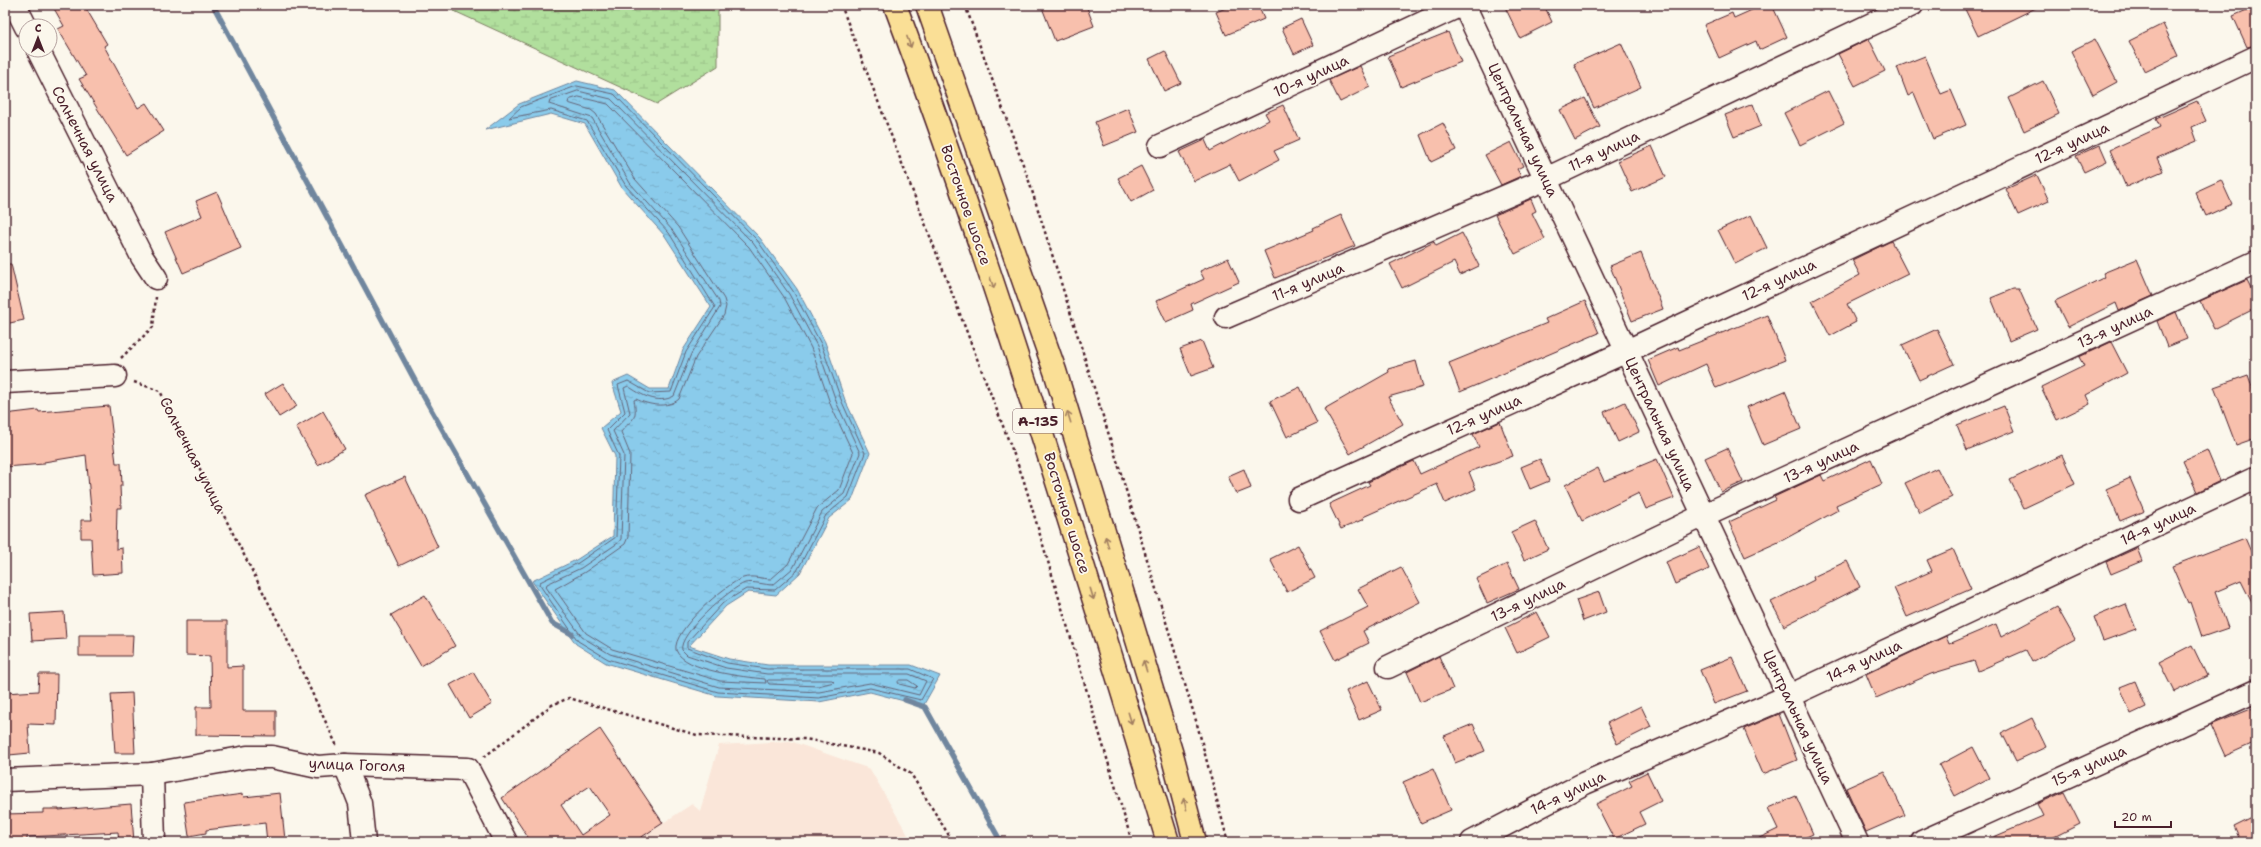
<svg xmlns="http://www.w3.org/2000/svg" width="2261" height="847" viewBox="0 0 2261 847" font-family="'Shantell Sans',sans-serif">
	<style>
		.built { fill: #fae6d9 }
		.wetland { fill: url(#wetland-marsh); stroke: #7e7f64 }
		.water { fill: url(#water-ripples); stroke: #70869e }
		.lines { fill: none; stroke-linecap: round; stroke-linejoin: round }
		.shore { stroke: #646478; stroke-width: 1 }
		.stream { stroke: #70869e; stroke-width: 5.5 }
		.building { fill: #f8c0ad; stroke: #4a1f2b; fill-rule: evenodd }
		.minor-casing { stroke: #4a1f2b; stroke-width: 25 }
		.highway-casing { stroke: #4a1f2b; stroke-width: 25 }
		.path { stroke: #4a1f2b; stroke-width: 2.5; stroke-dasharray: 3 3; stroke-linecap: butt }
		.minor { stroke: #fbf7ec; stroke-width: 22 }
		.highway { stroke: #fadf96; stroke-width: 22 }
		.oneway { stroke: #a27f60 }
		.labels { text-anchor: middle; dominant-baseline: central; stroke-width: 3.5; stroke-linejoin: round; paint-order: stroke }
		.shield { fill: #fbf7ec; stroke: #7f6065; stroke-width: 1 }
		.shield-label { font-size: 14px; font-weight: bold; fill: #4a1f2b }
		.street-label { font-size: 15px; fill: #4a1f2b; stroke: #fbf7ec }
	</style>
	<defs>
		<pattern id="wetland-marsh" width="20" height="14" patternUnits="userSpaceOnUse"><rect width="20" height="14" fill="#b1df9d"/><path d="M1 5h8M5 5V1M11 12h8M15 12V8" fill="none" stroke="#9abf87"/></pattern>
		<pattern id="water-ripples" width="26" height="14" patternUnits="userSpaceOnUse"><rect width="26" height="14" fill="#8acbeb"/><path d="M2 4q2-2 4 0t4 0M15 11q2-2 4 0t4 0" fill="none" stroke="#79aeca"/></pattern>
	</defs>
	<rect width="100%" height="100%" fill="#fbf7ec"/>
	<filter id="ink" filterUnits="userSpaceOnUse"><feTurbulence type="fractalNoise" baseFrequency=".025" numOctaves="2"/><feDisplacementMap in="SourceGraphic" scale="8" xChannelSelector="R" yChannelSelector="G"/><feConvolveMatrix kernelMatrix="1 2 1 2 8 2 1 2 1" color-interpolation-filters="sRGB"/></filter>
	<g filter="url(#ink)">
		<!-- built -->
		<polygon class="built" points="790,741 870,769 912,842 634,842 692,804 700,811 719,745"/>
		<!-- wetland -->
		<polygon class="wetland" points="441,5 718,5 718,66 657,104"/>
		<!-- water -->
		<polygon class="water" points="577,81 615,90 760,238 797,289 825,342 845,400 870,453 852,500 829,518 800,573 776,595 748,592 726,606 689,646 729,659 768,665 911,665 940,676 923,706 870,692 819,702 717,696 606,663 576,644 532,581 576,560 613,536 615,456 601,428 621,411 612,383 628,376 650,389 669,389 683,350 711,307 665,236 622,188 585,124 551,114 485,130 519,104"/>
		<g class="lines">
			<!-- shore -->
			<g class="shore">
				<polygon points="577,86 614,94 757,240 793,291 821,344 842,402 865,453 848,497 826,515 797,571 775,590 746,589 723,603 687,642 687,648 727,663 767,669 910,669 933,679 921,700 870,688 819,698 718,692 608,659 578,641 539,584 540,582 578,563 616,537 619,456 607,430 625,412 618,385 628,381 649,393 671,392 686,352 715,307 669,233 626,186 587,121 551,110 509,118 521,107"/>
				<path d="M 578,91 L 611,99 L 753,243 L 789,294 L 817,346 L 837,404 L 860,453 L 844,494 L 822,512 L 793,568 L 773,585 C 765,585 754,581 745,583 C 730,588 677,635 682,650 L 687,655 L 726,668 L 767,674 L 909,674 L 926,681 L 919,695 L 870,683 L 819,692 L 719,687 L 610,654 L 582,637 L 546,587 L 547,584 L 581,568 L 618,543 L 621,539 L 624,455 L 613,431 L 630,413 L 624,388 L 628,386 C 641,395 658,405 674,396 L 691,354 L 720,307 L 719,301 L 673,231 L 630,183 L 592,118 L 549,104 L 550,101 Z"/>
				<path d="M 579,97 L 608,104 L 749,247 L 784,297 L 811,348 L 831,406 L 853,453 L 839,490 L 817,508 L 788,564 L 771,579 C 763,579 752,575 743,578 C 725,584 672,631 676,650 C 684,671 745,677 765,679 L 766,683 L 720,681 L 612,649 L 586,633 L 555,589 L 585,572 L 625,544 L 628,537 L 630,454 L 621,432 C 632,418 638,421 634,400 L 636,399 C 648,405 668,409 679,399 L 696,357 L 724,315 L 726,306 L 724,299 L 678,227 L 635,179 L 596,114 L 591,110 L 568,103 L 569,100 Z"/>
				<polygon points="769,680 832,680 834,682 818,686 769,684 767,681"/>
				<polygon points="900,680 908,680 917,686 915,688 899,684 898,682"/>
			</g>
			<!-- stream -->
			<g class="stream">
				<polyline points="213,5 420,390 552,623 572,634"/>
				<polyline points="905,700 925,707 1001,842"/>
			</g>
		</g>
		<!-- building -->
		<g class="building">
			<polygon points="52,5 84,5 107,44 104,46 138,108 146,103 164,131 126,155 79,79 86,76 58,29 64,26"/>
			<polygon points="1041,5 1086,5 1094,26 1055,41"/>
			<polygon points="1233,5 1258,5 1264,19 1226,35 1216,12"/>
			<polygon points="1504,5 1544,5 1552,22 1520,38"/>
			<polygon points="1763,5 1772,5 1787,37 1759,50 1756,41 1719,58 1704,25 1732,13 1734,18"/>
			<polygon points="1963,5 2042,5 1978,36"/>
			<polygon points="2256,6 2256,45 2247,47 2233,16"/>
			<polygon points="1301,19 1313,45 1294,54 1282,28"/>
			<polygon points="2163,24 2178,56 2145,72 2129,41"/>
			<polygon points="1448,32 1461,62 1401,87 1388,56"/>
			<polygon points="1869,39 1885,71 1855,86 1838,54"/>
			<polygon points="2095,39 2117,82 2093,95 2071,51"/>
			<polygon points="1621,43 1641,87 1594,108 1574,64"/>
			<polygon points="1165,51 1181,83 1164,91 1149,59"/>
			<polygon points="1925,56 1941,94 1951,90 1966,125 1933,139 1914,93 1908,96 1897,67"/>
			<polygon points="1360,66 1370,87 1340,102 1329,80"/>
			<polygon points="2043,81 2059,114 2024,131 2009,98"/>
			<polygon points="1828,91 1844,123 1800,145 1784,113"/>
			<polygon points="1585,98 1600,127 1575,140 1560,110"/>
			<polygon points="2197,101 2206,121 2192,127 2197,141 2157,158 2163,171 2126,187 2110,150 2160,127 2156,119"/>
			<polygon points="1753,104 1761,126 1734,137 1725,115"/>
			<polygon points="1283,105 1299,140 1274,151 1279,160 1239,181 1230,164 1194,181 1179,152 1205,140 1210,151 1269,120 1265,113"/>
			<polygon points="1128,108 1138,132 1104,146 1095,122"/>
			<polygon points="1443,123 1456,150 1431,162 1420,135"/>
			<polygon points="1511,142 1523,166 1517,169 1521,176 1501,185 1485,155"/>
			<polygon points="2100,145 2107,161 2084,172 2076,156"/>
			<polygon points="1652,146 1666,177 1632,192 1618,161"/>
			<polygon points="1141,166 1153,190 1131,202 1118,178"/>
			<polygon points="2037,175 2049,201 2018,215 2006,189"/>
			<polygon points="2221,180 2232,204 2206,216 2195,192"/>
			<polygon points="217,192 241,248 183,273 165,232 202,216 196,201"/>
			<polygon points="1531,199 1536,211 1532,213 1545,239 1515,254 1495,215"/>
			<polygon points="1341,215 1355,246 1275,278 1264,251 1314,230 1313,228"/>
			<polygon points="1751,215 1767,248 1735,264 1718,230"/>
			<polygon points="1462,233 1479,266 1460,275 1454,262 1402,288 1390,264 1434,242 1436,246"/>
			<polygon points="1891,241 1908,274 1847,304 1856,322 1830,336 1812,301 1860,275 1852,260"/>
			<polygon points="1641,253 1663,309 1632,321 1610,266"/>
			<polygon points="1228,258 1239,282 1191,304 1193,310 1166,322 1156,301 1204,279 1200,271"/>
			<polygon points="2137,259 2153,296 2119,311 2116,303 2068,327 2055,301 2105,277 2103,273"/>
			<polygon points="5,264 11,264 24,320 5,324"/>
			<polygon points="2247,280 2256,298 2256,308 2214,329 2200,301"/>
			<polygon points="2013,289 2019,289 2037,329 2009,341 1991,298"/>
			<polygon points="1585,301 1599,333 1460,392 1449,363 1547,323 1545,319"/>
			<polygon points="2176,312 2187,339 2167,347 2157,321"/>
			<polygon points="1767,315 1785,360 1716,388 1706,364 1659,386 1648,360 1678,347 1679,350"/>
			<polygon points="1937,329 1954,364 1919,380 1902,345"/>
			<polygon points="1202,341 1213,368 1191,376 1180,349"/>
			<polygon points="2111,342 2127,373 2086,395 2090,404 2057,420 2041,387 2084,366 2079,357"/>
			<polygon points="1416,361 1423,387 1388,397 1403,424 1350,454 1324,409 1389,372 1388,369"/>
			<polygon points="2248,375 2256,398 2256,438 2236,445 2214,387"/>
			<polygon points="283,383 297,406 279,417 265,394"/>
			<polygon points="1300,387 1317,423 1287,437 1270,401"/>
			<polygon points="1785,391 1801,429 1763,445 1747,407"/>
			<polygon points="1625,402 1639,432 1618,442 1604,412"/>
			<polygon points="109,406 116,463 121,463 122,486 120,486 121,508 117,508 116,549 122,548 123,573 93,575 91,538 81,538 81,520 92,520 86,455 44,462 44,464 5,467 5,414 38,410 39,412"/>
			<polygon points="2004,406 2014,431 1967,450 1957,425"/>
			<polygon points="323,411 345,449 318,465 296,427"/>
			<polygon points="1500,422 1513,456 1469,472 1476,489 1445,503 1437,484 1363,517 1364,519 1341,529 1329,504 1370,485 1368,482 1414,461 1420,474 1479,447 1473,434"/>
			<polygon points="1727,448 1743,482 1721,492 1705,458"/>
			<polygon points="2207,450 2220,481 2197,492 2183,461"/>
			<polygon points="2062,455 2075,484 2024,508 2010,480"/>
			<polygon points="1540,459 1549,481 1530,489 1521,467"/>
			<polygon points="1657,459 1674,498 1646,509 1639,493 1582,521 1565,485 1598,468 1604,481"/>
			<polygon points="1871,459 1882,484 1836,505 1838,510 1783,540 1745,557 1729,522 1776,500 1774,497 1821,475 1824,481"/>
			<polygon points="1937,468 1952,497 1920,513 1905,483"/>
			<polygon points="1244,469 1251,488 1236,494 1228,476"/>
			<polygon points="405,477 438,547 399,566 365,495"/>
			<polygon points="2130,478 2144,511 2120,521 2106,489"/>
			<polygon points="1535,521 1548,549 1524,560 1511,532"/>
			<polygon points="2245,538 2256,563 2256,611 2241,581 2215,592 2228,628 2202,637 2190,602 2188,603 2172,566"/>
			<polygon points="1298,545 1315,578 1287,592 1270,559"/>
			<polygon points="1699,547 1709,569 1675,584 1666,562"/>
			<polygon points="2137,548 2142,561 2111,574 2106,562"/>
			<polygon points="1953,549 1971,589 1907,617 1894,588 1932,571 1927,560"/>
			<polygon points="1847,561 1860,587 1784,626 1771,602 1814,580 1813,577"/>
			<polygon points="1507,564 1519,589 1487,603 1476,579"/>
			<polygon points="1401,567 1420,602 1363,631 1369,643 1335,660 1320,631 1368,607 1358,589"/>
			<polygon points="1599,592 1606,612 1583,621 1576,600"/>
			<polygon points="425,595 455,646 421,666 391,615"/>
			<polygon points="2126,604 2136,629 2103,641 2094,617"/>
			<polygon points="2057,607 2075,639 2032,662 2026,650 1978,671 1974,661 1931,674 1876,698 1866,674 1946,636 1949,644 1996,624 2001,637"/>
			<polygon points="64,612 66,639 32,641 30,614"/>
			<polygon points="1537,612 1550,637 1517,653 1505,628"/>
			<polygon points="186,621 227,621 227,667 243,666 243,711 276,711 276,736 196,735 196,707 211,707 210,656 186,655"/>
			<polygon points="79,635 133,635 132,656 79,656"/>
			<polygon points="2192,645 2207,676 2174,692 2159,662"/>
			<polygon points="1439,656 1453,689 1420,702 1407,672"/>
			<polygon points="1732,657 1747,691 1714,704 1700,670"/>
			<polygon points="473,672 492,704 469,718 450,685"/>
			<polygon points="39,674 57,674 56,725 28,724 30,753 9,755 5,693 38,691"/>
			<polygon points="1368,681 1382,710 1359,720 1346,691"/>
			<polygon points="2135,681 2146,707 2131,714 2120,687"/>
			<polygon points="132,693 135,753 115,753 111,694"/>
			<polygon points="1641,706 1651,727 1617,744 1607,723"/>
			<polygon points="2256,707 2256,742 2225,756 2211,725"/>
			<polygon points="1779,714 1797,760 1763,774 1744,729"/>
			<polygon points="2032,718 2046,747 2016,761 2002,733"/>
			<polygon points="1473,724 1485,751 1455,763 1444,736"/>
			<path d="M 600,729 L 663,823 L 634,842 L 531,842 L 502,798 ZM 590,786 L 610,815 L 581,835 L 561,805 Z"/>
			<polygon points="1973,747 1989,778 1955,796 1939,765"/>
			<polygon points="1433,769 1451,810 1421,823 1403,782"/>
			<polygon points="1884,771 1905,815 1866,832 1846,788"/>
			<polygon points="1647,772 1661,801 1639,812 1645,824 1614,839 1596,804 1632,786 1629,781"/>
			<polygon points="2064,792 2080,824 2044,842 1982,842 2043,816 2037,804"/>
			<polygon points="280,793 285,840 267,842 265,823 206,830 206,833 189,836 184,802 243,794 244,797"/>
			<polygon points="1796,796 1813,834 1795,842 1751,842 1778,829 1768,808"/>
			<polygon points="131,804 134,842 119,842 118,832 27,837 27,841 5,841 5,814 43,813 43,809 59,809 59,810"/>
			<polygon points="2256,816 2256,842 2241,842 2234,827"/>
		</g>
		<g class="lines">
			<defs>
				<g id="minor">
					<polyline points="15,5 26,27"/>
					<polyline points="1464,5 1857,842"/>
					<polyline points="38,50 142,257 156,278"/>
					<polyline points="1160,146 1461,5"/>
					<polyline points="1226,317 1546,179 1912,5"/>
					<polyline points="5,382 115,376"/>
					<polyline points="1299,499 1627,351 2256,57"/>
					<polyline points="1388,667 1702,516 2256,262"/>
					<polyline points="345,765 360,803 364,842"/>
					<polyline points="152,774 154,842"/>
					<polyline points="5,780 152,774 247,757 272,757 318,767 345,765 468,769 506,842"/>
					<polyline points="1472,842 1585,783 1789,696 2256,478"/>
					<polyline points="1922,842 2256,691"/>
				</g>
				<g id="highway">
					<path d="M 895,5 C 998,280 1082,561 1168,842"/>
					<polyline points="927,5 1055,371 1173,758 1195,842"/>
				</g>
			</defs>
			<!-- minor casing -->
			<use href="#minor" class="minor-casing"/>
			<!-- highway casing -->
			<use href="#highway" class="highway-casing"/>
			<!-- path -->
			<g class="path">
				<polyline points="841,5 1023,478 1132,842"/>
				<polyline points="965,5 1028,178 1119,467 1197,724 1228,842"/>
				<polyline points="121,358 153,327 156,297"/>
				<polyline points="134,382 160,391 283,631 337,746"/>
				<polyline points="484,757 552,705 569,698 697,735 805,739 879,753 911,774 953,842"/>
			</g>
			<!-- minor -->
			<use href="#minor" class="minor"/>
			<!-- highway -->
			<use href="#highway" class="highway"/>
		</g>
		<!-- one-way arrows -->
		<defs><path id="oneway-shaft" d="M-6 0H5M1.5-3L5.5 0L1.5 3" fill="none" stroke-width="1.6" stroke-linecap="round" stroke-linejoin="round"/></defs>
		<g class="oneway">
			<use href="#oneway-shaft" transform="translate(909 42) rotate(69)"/>
			<use href="#oneway-shaft" transform="translate(992 283) rotate(71)"/>
			<use href="#oneway-shaft" transform="translate(1069 417) rotate(-107)"/>
			<use href="#oneway-shaft" transform="translate(1107 542) rotate(-107)"/>
			<use href="#oneway-shaft" transform="translate(1092 594) rotate(73)"/>
			<use href="#oneway-shaft" transform="translate(1145 666) rotate(-107)"/>
			<use href="#oneway-shaft" transform="translate(1130 718) rotate(73)"/>
			<use href="#oneway-shaft" transform="translate(1185 804) rotate(-105)"/>
		</g>
	</g>
	<g class="labels">
		<!-- shield labels -->
		<rect class="shield" x="1013" y="409" width="50" height="24" rx="3"/>
		<g class="shield-label">
			<text x="1038" y="421">А-135</text>
		</g>
		<!-- street labels -->
		<g class="street-label">
			<text transform="translate(1311 76) rotate(-25)">10-я улица</text>
			<text transform="translate(1523 130) rotate(65)">Центральная улица</text>
			<text transform="translate(2072 143) rotate(-25)">12-я улица</text>
			<text transform="translate(85 144) rotate(63)">Солнечная улица</text>
			<text transform="translate(1604 151) rotate(-25)">11-я улица</text>
			<text transform="translate(966 205) rotate(71)">Восточное шоссе</text>
			<text transform="translate(1779 280) rotate(-25)">12-я улица</text>
			<text transform="translate(1308 282) rotate(-23)">11-я улица</text>
			<text transform="translate(2115 327) rotate(-25)">13-я улица</text>
			<text transform="translate(1484 415) rotate(-24)">12-я улица</text>
			<text transform="translate(1660 424) rotate(65)">Центральная улица</text>
			<text transform="translate(193 455) rotate(63)">Солнечная улица</text>
			<text transform="translate(1821 462) rotate(-25)">13-я улица</text>
			<text transform="translate(1067 513) rotate(73)">Восточное шоссе</text>
			<text transform="translate(2158 524) rotate(-25)">14-я улица</text>
			<text transform="translate(1528 600) rotate(-26)">13-я улица</text>
			<text transform="translate(1864 661) rotate(-25)">14-я улица</text>
			<text transform="translate(1798 717) rotate(65)">Центральная улица</text>
			<text transform="translate(357 765) rotate(2)">улица Гоголя</text>
			<text transform="translate(2089 766) rotate(-24)">15-я улица</text>
			<text transform="translate(1568 793) rotate(-26)">14-я улица</text>
		</g>
	</g>
	<!-- margin -->
	<rect width="2261" height="847" fill="none" stroke="#fbf7ec" stroke-width="20"/>
	<rect x="10" y="10" width="2241" height="827" fill="none" stroke="#4a1f2b" stroke-width="1.5" filter="url(#ink)"/>
	<!-- north arrow -->
	<g transform="translate(38 38)"><circle r="19" fill="#fbf7ec" stroke="#b4a19f"/>
	<path d="M0-3L7 15L0 10L-7 15Z" fill="#4a1f2b"/>
	<text y="-6" font-size="11" font-weight="bold" text-anchor="middle" fill="#4a1f2b">С</text>
	</g>
	<!-- scale -->
	<path d="M2115 821v6h56v-6" fill="none" stroke="#4a1f2b" stroke-width="2"/>
	<text x="2121" y="821" font-size="12" fill="#4a1f2b" stroke="#fbf7ec" stroke-width="3" paint-order="stroke">20 m</text>
</svg>
